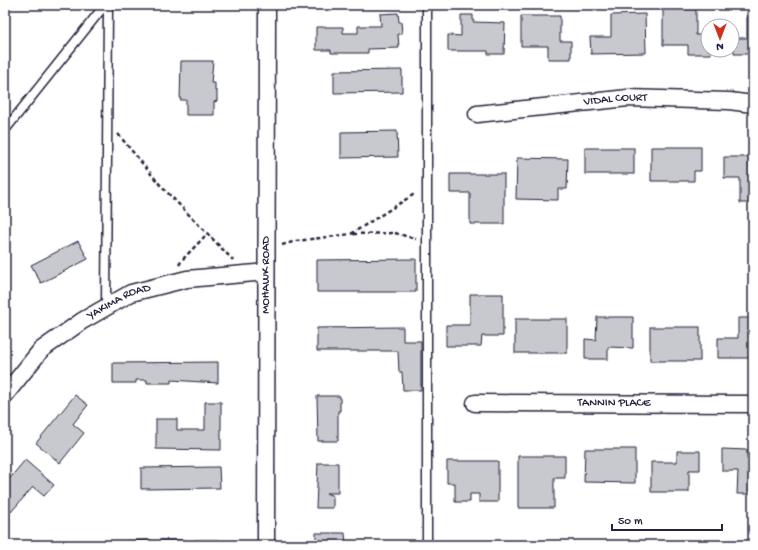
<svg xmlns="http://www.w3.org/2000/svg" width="758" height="550" viewBox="0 0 758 550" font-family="'Gochi Hand',sans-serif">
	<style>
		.building { fill: #c8c8cf; stroke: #22223b }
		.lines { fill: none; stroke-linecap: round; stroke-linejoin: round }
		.lane-casing { stroke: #22223b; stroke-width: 11 }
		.street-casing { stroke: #22223b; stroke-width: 19 }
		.path { stroke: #22223b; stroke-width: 2.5; stroke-dasharray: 4 3; stroke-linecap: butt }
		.lane { stroke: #fff; stroke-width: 8 }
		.street { stroke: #fff; stroke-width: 16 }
		.labels { text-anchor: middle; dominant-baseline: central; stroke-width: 4; stroke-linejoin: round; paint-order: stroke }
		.street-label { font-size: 12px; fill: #22223b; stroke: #fff }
	</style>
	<rect width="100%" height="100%" fill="#fff"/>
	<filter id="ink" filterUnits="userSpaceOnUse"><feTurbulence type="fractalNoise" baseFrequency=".025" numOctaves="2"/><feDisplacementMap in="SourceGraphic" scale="8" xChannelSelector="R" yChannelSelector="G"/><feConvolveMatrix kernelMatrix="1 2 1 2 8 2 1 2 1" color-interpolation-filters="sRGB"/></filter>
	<g filter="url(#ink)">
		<!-- building -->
		<g class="building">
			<polygon points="663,9 696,9 696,35 708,35 708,50 711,50 711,54 688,54 688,45 663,45"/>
			<polygon points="747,12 753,12 753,54 734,54 734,38 747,38"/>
			<polygon points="398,13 399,22 401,22 402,33 398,34 399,48 368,49 368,53 331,53 331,50 316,50 316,27 343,27 343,33 358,33 358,26 381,26 380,14"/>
			<polygon points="645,14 646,53 591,54 590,37 611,37 611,15"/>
			<polygon points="461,15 473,15 473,22 505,23 504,54 488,54 488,51 448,51 448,35 461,36"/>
			<polygon points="521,16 560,16 560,41 571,41 571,59 548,59 548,46 521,46"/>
			<polygon points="181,61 213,61 211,83 215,83 215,91 217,91 217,101 214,102 214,115 186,115 186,100 180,100"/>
			<polygon points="402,70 402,92 334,93 334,71"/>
			<polygon points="397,131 398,157 341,158 341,132"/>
			<polygon points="651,147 701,147 701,171 694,171 694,181 651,181"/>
			<rect x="585" y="148" width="49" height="26"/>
			<polygon points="724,157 750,157 750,167 753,167 753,203 740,203 740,178 724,178"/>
			<polygon points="517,158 568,159 567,189 558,189 558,200 516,199"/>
			<polygon points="450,174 504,174 504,224 470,224 470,193 450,193"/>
			<polygon points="78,241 88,259 41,283 31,265"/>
			<polygon points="416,259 416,292 317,292 317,260"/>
			<polygon points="470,294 503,294 503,336 482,336 481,346 446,346 446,325 470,325"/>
			<polygon points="597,317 633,317 633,348 608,347 608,359 585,359 585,339 596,340"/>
			<polygon points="738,318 753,318 753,358 718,358 718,338 738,338"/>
			<rect x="515" y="319" width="52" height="34"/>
			<polygon points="403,327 403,341 421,341 421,390 403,390 402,372 399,372 398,351 317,351 317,328"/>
			<rect x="650" y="327" width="50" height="34"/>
			<polygon points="218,362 218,383 171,380 171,383 147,383 147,380 136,380 136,383 113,383 113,363"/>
			<polygon points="75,395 88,405 73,424 84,433 60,463 36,443"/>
			<polygon points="317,396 340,396 340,411 338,411 338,441 318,441"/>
			<polygon points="205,402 221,402 221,450 156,449 156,419 177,419 177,430 205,430"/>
			<polygon points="585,449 635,449 635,483 584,482"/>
			<polygon points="722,449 747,450 747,459 753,460 753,494 737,494 738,471 722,471"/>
			<polygon points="677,451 700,451 700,470 689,470 689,492 651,492 651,462 677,462"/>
			<polygon points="518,456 565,456 565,478 554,478 554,508 518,508"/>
			<polygon points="25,460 54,485 44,496 33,487 11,512 5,507 5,484"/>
			<polygon points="447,461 498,461 498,502 479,502 479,494 470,494 470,502 455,502 455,483 447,483"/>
			<polygon points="318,463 338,463 338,493 326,493 333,496 333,508 316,508"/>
			<polygon points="219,467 220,488 141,489 141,468"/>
			<polygon points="316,533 345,533 346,545 316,545"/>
			<polygon points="151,540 151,545 127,545 127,541"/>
			<rect x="161" y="540" width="25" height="5"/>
			<rect x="195" y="540" width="24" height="5"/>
		</g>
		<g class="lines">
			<defs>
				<g id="lane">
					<polyline points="427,5 427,545"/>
					<polyline points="5,130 100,11 107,5"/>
					<polyline points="106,307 108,5"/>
				</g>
				<g id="street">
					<path id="s1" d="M 477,114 L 628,98 L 729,101 L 753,104"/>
					<path id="s2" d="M 5,395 L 41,350 L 82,321 L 131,293 L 187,279 L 266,272"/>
					<path id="s3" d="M 475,403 L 753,404"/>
					<path id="s4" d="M 266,545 L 267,5"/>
				</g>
			</defs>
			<!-- lane casing -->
			<use href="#lane" class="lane-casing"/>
			<!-- street casing -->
			<use href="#street" class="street-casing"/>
			<!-- path -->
			<g class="path">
				<polyline points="118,134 161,186 233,260"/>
				<polyline points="353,234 395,233 416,239"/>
				<polyline points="282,245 296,241 351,234 416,193"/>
				<polyline points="179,265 182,260 208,233"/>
			</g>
			<!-- lane -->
			<use href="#lane" class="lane"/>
			<!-- street -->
			<use href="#street" class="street"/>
		</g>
	</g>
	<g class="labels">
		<!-- street labels -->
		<g class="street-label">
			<text stroke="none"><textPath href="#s1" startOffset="139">VIDAL COURT</textPath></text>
			<text stroke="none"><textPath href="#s4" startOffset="270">MOHAWK ROAD</textPath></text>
			<text stroke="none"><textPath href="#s2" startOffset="150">YAKIMA ROAD</textPath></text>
			<text stroke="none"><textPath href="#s3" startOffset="139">TANNIN PLACE</textPath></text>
		</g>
	</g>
	<!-- margin -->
	<rect width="758" height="550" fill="none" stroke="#fff" stroke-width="20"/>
	<rect x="10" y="10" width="738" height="530" fill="none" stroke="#22223b" stroke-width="1.5" filter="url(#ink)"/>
	<!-- north arrow -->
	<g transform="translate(720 38) rotate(180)"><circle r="19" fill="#ffffff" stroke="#a7a7b1"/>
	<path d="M0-3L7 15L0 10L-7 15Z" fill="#c8321e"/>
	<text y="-6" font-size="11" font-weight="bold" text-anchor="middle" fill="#22223b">N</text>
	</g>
	<!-- scale -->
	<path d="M612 524v6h110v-6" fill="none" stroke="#22223b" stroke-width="2"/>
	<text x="618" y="524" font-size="12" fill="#22223b" stroke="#ffffff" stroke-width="3" paint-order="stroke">50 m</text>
</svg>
